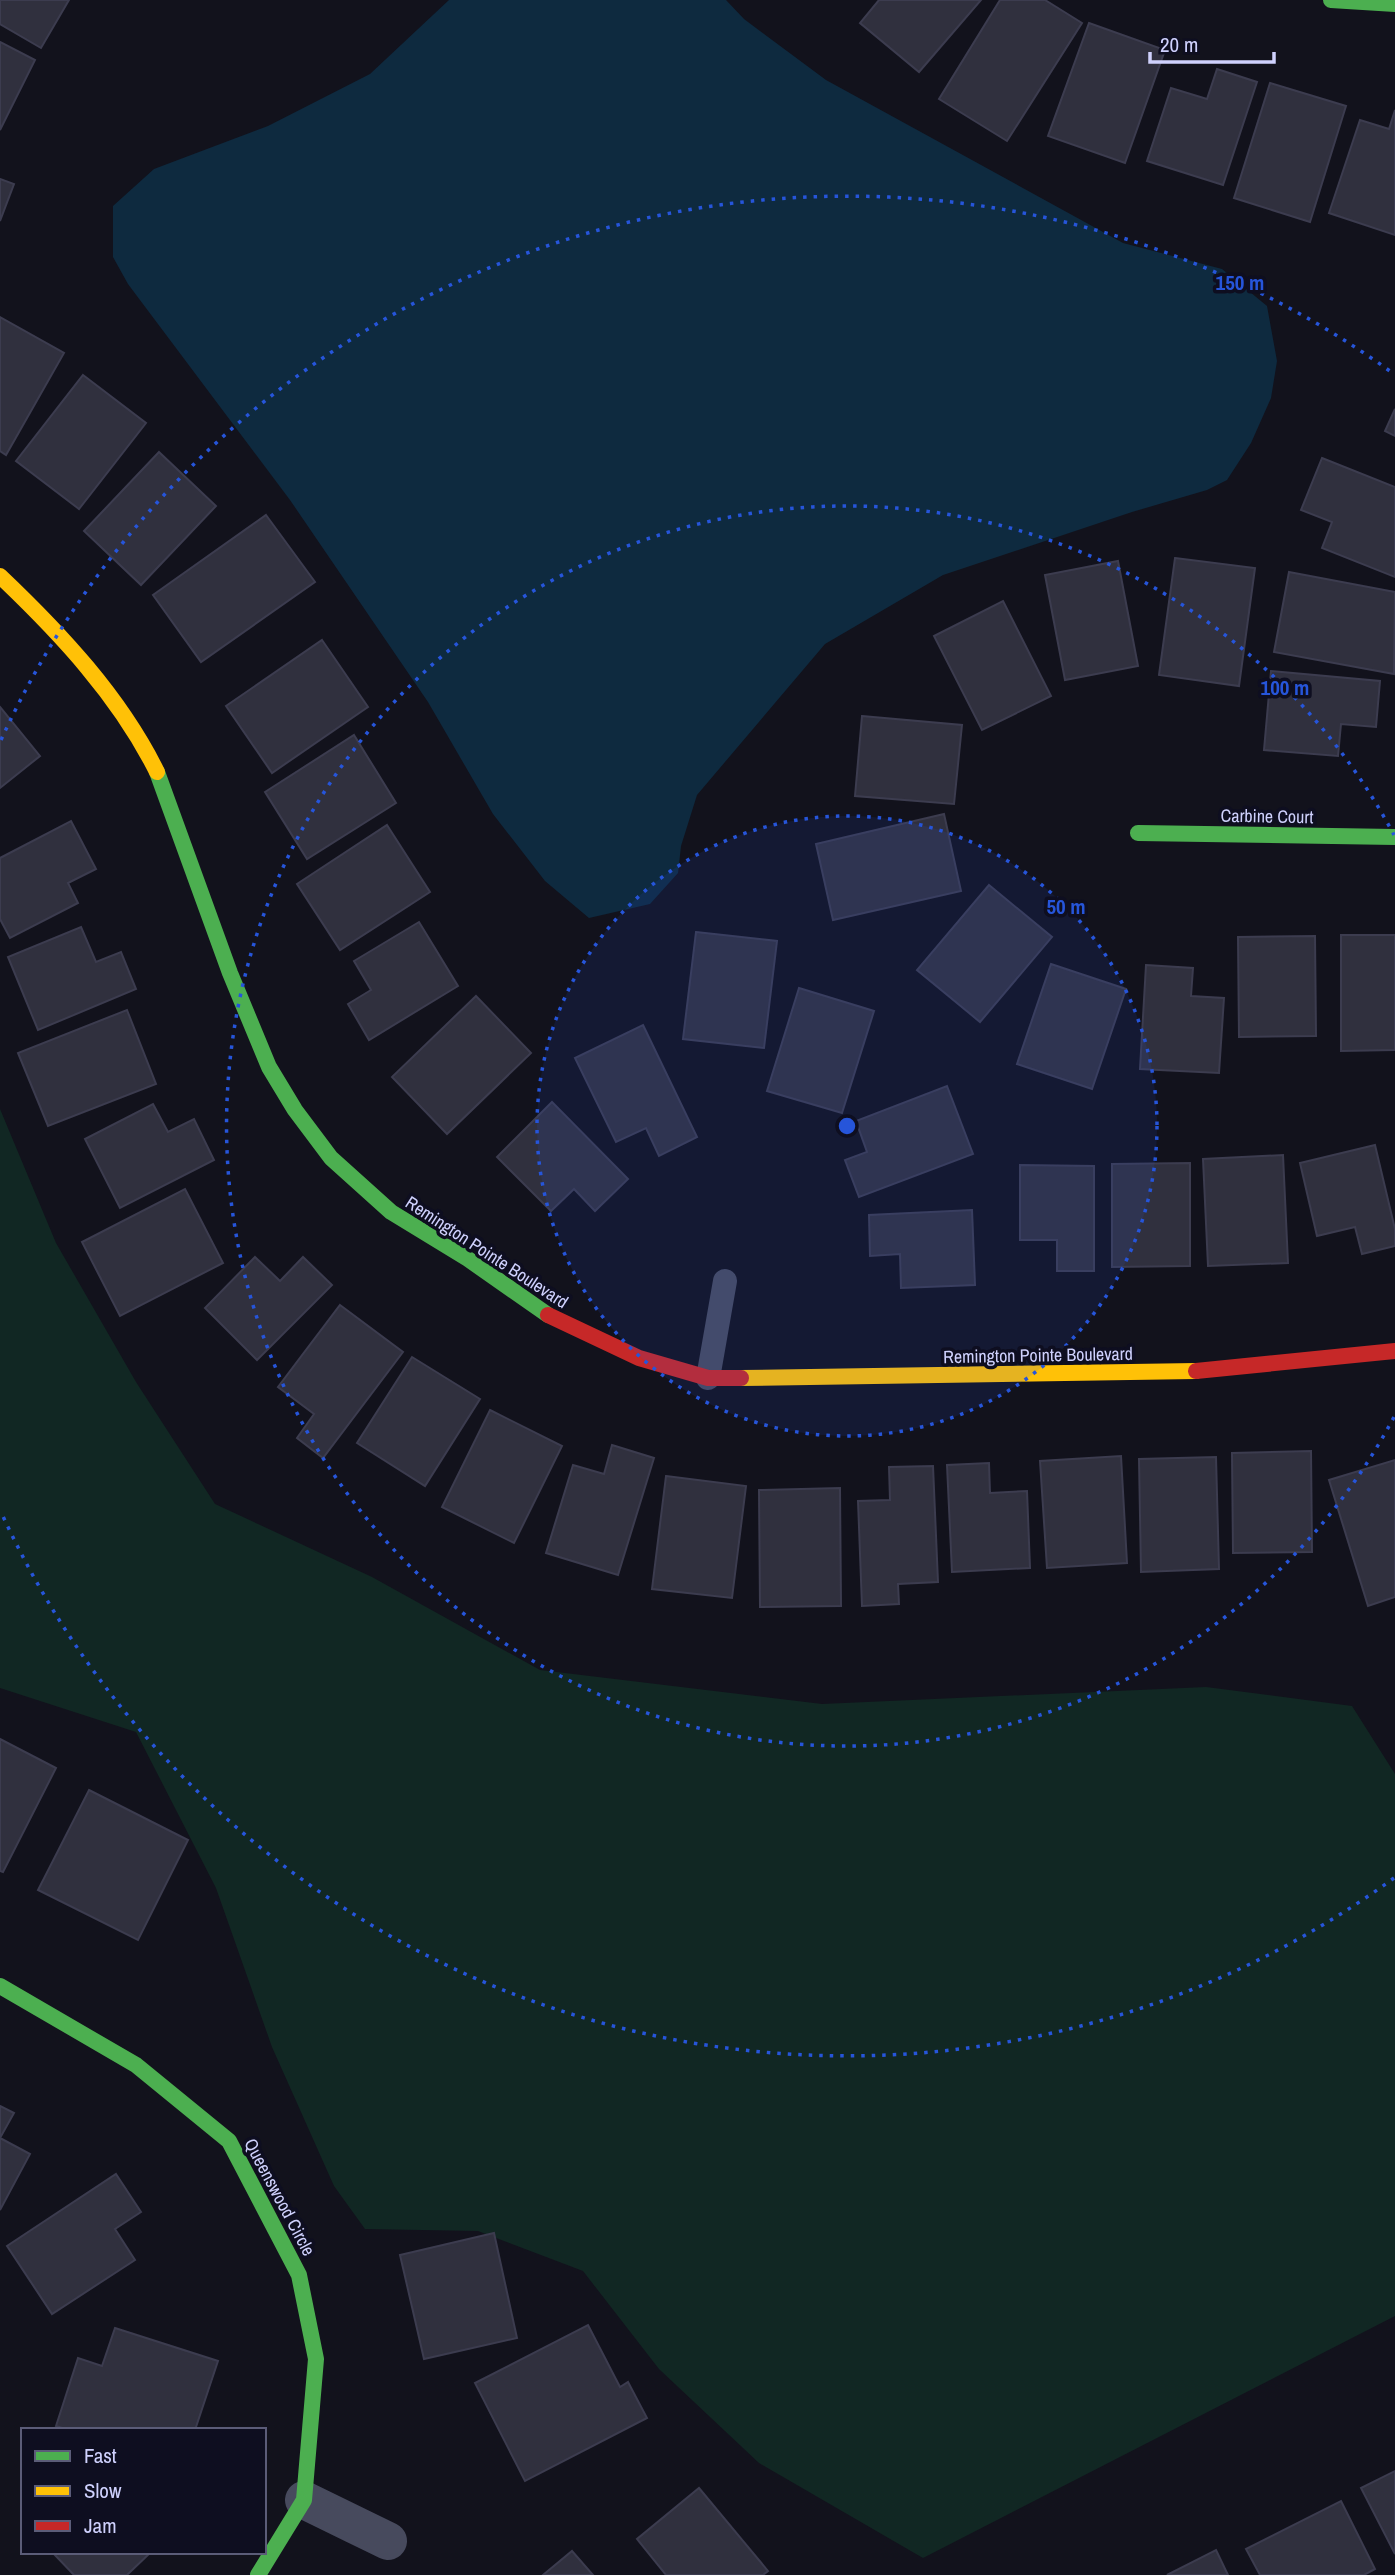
<svg xmlns="http://www.w3.org/2000/svg" width="1395" height="2575" viewBox="0 0 1395 2575" font-family="'Archivo Narrow',sans-serif">
	<style>
		.green { fill: #112723 }
		.water { fill: #0e2a3f }
		.building { fill: #30303e; stroke: #3c3c4f; stroke-width: 2 }
		.lines { fill: none; stroke-linecap: round; stroke-linejoin: round }
		.lane { stroke: #474a5d; stroke-width: 24 }
		.street { stroke: #474a5d; stroke-width: 38 }
		.fast { stroke: #4caf50; stroke-width: 16 }
		.slow { stroke: #ffc107; stroke-width: 16 }
		.jam { stroke: #c62828; stroke-width: 16 }
		.ring { fill: none; stroke: #2655da; stroke-width: 3.5; stroke-dasharray: 3.5 7 }
		.labels { text-anchor: middle; dominant-baseline: central; stroke-width: 7; stroke-linejoin: round; paint-order: stroke }
		.street-label { font-size: 18px; fill: #cfd1fd; stroke: #0e0e20 }
		.centre { fill: #2655da; stroke: #0e0e20; stroke-width: 3.5 }
		.ring-label { font-size: 21px; text-anchor: middle; font-weight: bold; fill: #2655da; stroke: #0e0e20; stroke-width: 7; stroke-linejoin: round; paint-order: stroke }
	</style>
	<rect width="100%" height="100%" fill="#12121c"/>
	<!-- green -->
	<polygon class="green" points="0,1109 56,1243 136,1382 215,1504 372,1577 540,1670 822,1704 1206,1687 1352,1706 1395,1774 1395,2316 923,2558 759,2463 659,2369 583,2271 478,2231 365,2229 334,2186 272,2047 216,1888 136,1732 0,1688"/>
	<!-- water -->
	<polygon class="water" points="449,0 726,0 744,19 826,80 1123,243 1222,269 1267,306 1277,361 1271,398 1251,443 1227,480 1207,490 1132,512 943,575 825,644 697,795 681,846 678,873 650,904 589,918 545,881 493,814 428,702 290,500 128,284 113,257 113,206 154,169 268,126 370,74"/>
	<!-- building -->
	<g class="building">
		<polygon points="0,0 69,0 41,48 0,24"/>
		<polygon points="879,0 981,0 919,72 860,23"/>
		<polygon points="1000,0 1045,0 1082,23 1007,141 939,99"/>
		<polygon points="1089,23 1165,50 1125,163 1048,136"/>
		<polygon points="0,42 35,60 0,130"/>
		<polygon points="1217,69 1257,82 1223,185 1147,161 1171,88 1207,99"/>
		<polygon points="1270,83 1346,106 1310,222 1234,198"/>
		<polygon points="1395,110 1395,235 1329,213 1360,120 1389,129"/>
		<polygon points="0,179 14,184 0,221"/>
		<polygon points="0,317 64,353 6,455 0,451"/>
		<polygon points="83,375 146,423 79,509 16,461"/>
		<polygon points="1395,409 1395,436 1385,431"/>
		<polygon points="159,452 216,506 141,585 84,531"/>
		<polygon points="1322,458 1395,487 1395,577 1322,548 1332,522 1301,510"/>
		<polygon points="266,515 315,582 201,662 153,595"/>
		<polygon points="1175,558 1255,568 1239,686 1159,675"/>
		<polygon points="1118,561 1138,666 1065,680 1045,575"/>
		<polygon points="1289,572 1395,592 1394,674 1274,652"/>
		<polygon points="1003,601 1051,696 982,730 934,636"/>
		<polygon points="322,640 368,707 272,773 226,706"/>
		<polygon points="1271,671 1380,681 1376,727 1341,724 1338,756 1264,750"/>
		<polygon points="0,707 40,756 0,788"/>
		<polygon points="862,716 962,725 954,804 855,796"/>
		<polygon points="354,735 396,803 307,859 265,792"/>
		<polygon points="944,814 961,891 833,920 816,844"/>
		<polygon points="71,821 96,869 68,883 78,903 10,938 0,919 0,858"/>
		<polygon points="387,825 430,892 340,950 297,884"/>
		<polygon points="989,885 1052,937 980,1022 917,970"/>
		<polygon points="419,922 458,986 369,1040 348,1004 371,990 354,961"/>
		<polygon points="81,927 96,962 121,952 136,989 38,1030 8,957"/>
		<polygon points="696,932 777,941 764,1048 683,1039"/>
		<polygon points="1341,935 1395,935 1395,1050 1341,1051"/>
		<polygon points="1315,936 1316,1036 1239,1037 1238,937"/>
		<polygon points="1051,964 1126,989 1092,1089 1017,1064"/>
		<polygon points="1146,965 1193,968 1191,996 1224,998 1219,1073 1140,1069"/>
		<polygon points="799,988 874,1011 842,1113 767,1091"/>
		<polygon points="476,996 531,1053 447,1134 392,1077"/>
		<polygon points="127,1010 156,1084 48,1126 18,1053"/>
		<polygon points="643,1025 697,1137 659,1156 646,1128 616,1142 575,1058"/>
		<polygon points="947,1086 973,1154 859,1197 845,1160 867,1152 856,1121"/>
		<polygon points="552,1102 628,1179 595,1211 574,1189 551,1211 497,1157"/>
		<polygon points="153,1104 168,1132 194,1119 214,1160 120,1208 85,1139"/>
		<polygon points="1375,1145 1395,1229 1395,1246 1362,1254 1355,1227 1317,1236 1300,1163"/>
		<polygon points="1283,1155 1288,1263 1208,1266 1203,1159"/>
		<polygon points="1190,1163 1190,1266 1112,1267 1112,1164"/>
		<polygon points="1020,1165 1094,1166 1094,1271 1057,1271 1057,1240 1020,1240"/>
		<polygon points="185,1189 223,1263 120,1316 82,1242"/>
		<polygon points="972,1210 975,1285 901,1288 900,1254 870,1256 869,1215"/>
		<polygon points="255,1257 280,1281 303,1257 332,1285 257,1360 205,1308"/>
		<polygon points="340,1305 403,1352 323,1458 297,1438 314,1414 278,1387"/>
		<polygon points="412,1357 480,1399 425,1486 357,1443"/>
		<polygon points="490,1410 562,1446 514,1543 442,1507"/>
		<polygon points="612,1445 654,1458 618,1575 546,1553 573,1465 604,1474"/>
		<polygon points="1311,1451 1312,1552 1233,1553 1232,1453"/>
		<polygon points="1121,1456 1127,1563 1047,1568 1040,1461"/>
		<polygon points="1216,1457 1219,1569 1141,1572 1139,1459"/>
		<polygon points="1395,1460 1395,1597 1368,1606 1329,1480"/>
		<polygon points="989,1463 990,1493 1027,1491 1030,1568 952,1572 947,1465"/>
		<polygon points="933,1466 938,1582 898,1584 899,1604 862,1606 858,1501 890,1500 889,1467"/>
		<polygon points="666,1476 746,1486 732,1598 652,1589"/>
		<polygon points="840,1488 841,1606 760,1607 759,1490"/>
		<polygon points="0,1739 56,1768 3,1872 0,1871"/>
		<polygon points="89,1790 188,1840 138,1940 38,1890"/>
		<polygon points="0,2106 14,2113 0,2138 30,2154 0,2210"/>
		<polygon points="116,2174 141,2212 115,2229 135,2260 52,2314 7,2246"/>
		<polygon points="494,2233 517,2338 424,2359 400,2255"/>
		<polygon points="588,2325 620,2387 628,2382 647,2418 525,2481 475,2383"/>
		<polygon points="115,2328 218,2361 195,2430 69,2430 56,2426 78,2358 102,2366"/>
		<polygon points="1395,2471 1395,2554 1361,2488"/>
		<polygon points="699,2488 768,2571 763,2575 666,2575 637,2539"/>
		<polygon points="1341,2501 1375,2569 1364,2575 1260,2575 1246,2549"/>
		<polygon points="1216,2550 1228,2575 1167,2575"/>
		<polygon points="572,2551 593,2575 543,2575"/>
		<polygon points="52,2552 151,2552 127,2575 74,2575"/>
	</g>
	<g class="lines">
		<!-- lane -->
		<polyline class="lane" points="708,1378 725,1281"/>
		<!-- street -->
		<polyline class="street" points="304,2500 388,2541"/>
		<!-- fast -->
		<g class="fast">
			<polyline points="1331,0 1395,4"/>
			<polyline points="157,772 230,973 269,1067 295,1110 331,1158 391,1212 468,1259 548,1315"/>
			<polyline points="1138,833 1395,837"/>
			<polyline points="0,1986 136,2065 229,2141 299,2275 316,2359 304,2500 258,2575"/>
		</g>
		<!-- slow -->
		<g class="slow">
			<path d="M 0,576 C 60,633 120,697 157,772"/>
			<polyline points="741,1378 1196,1371"/>
		</g>
		<!-- jam -->
		<g class="jam">
			<polyline points="548,1315 639,1358 708,1378 741,1378"/>
			<polyline points="1196,1371 1395,1351"/>
		</g>
	</g>
	<!-- distance rings -->
	<circle cx="847" cy="1126" r="310" fill="#2655da" fill-opacity=".12"/>
	<g class="ring">
		<circle cx="847" cy="1126" r="310"/>
		<path d="M1394 1417A620 620 0 1 1 1394 835"/>
		<path d="M1394 1878A930 930 0 0 1 1 1512M1 740A930 930 0 0 1 1394 374"/>
	</g>
	<g class="labels">
		<!-- street labels -->
		<g class="street-label">
			<text transform="translate(1267 816) rotate(1)">Carbine Court</text>
			<text transform="translate(487 1252) rotate(33)">Remington Pointe Boulevard</text>
			<text transform="translate(1038 1355) rotate(-1)">Remington Pointe Boulevard</text>
			<text transform="translate(280 2197) rotate(62)">Queenswood Circle</text>
		</g>
	</g>
	<circle cx="847" cy="1126" r="10" class="centre"/>
	<g class="ring-label">
		<text x="1240" y="290">150 m</text>
		<text x="1285" y="695">100 m</text>
		<text x="1066" y="914">50 m</text>
	</g>
	<!-- legend -->
	<rect x="21" y="2428" width="245" height="126" fill="#0e0e20" stroke="#5b5c78" stroke-width="2"/>
	<rect x="35" y="2451" width="35" height="10" fill="#4caf50" stroke="#5b5c78" stroke-width="2"/>
	<text x="84" y="2463" font-size="21" fill="#cfd1fd">Fast</text>
	<rect x="35" y="2486" width="35" height="10" fill="#ffc107" stroke="#5b5c78" stroke-width="2"/>
	<text x="84" y="2498" font-size="21" fill="#cfd1fd">Slow</text>
	<rect x="35" y="2521" width="35" height="10" fill="#c62828" stroke="#5b5c78" stroke-width="2"/>
	<text x="84" y="2533" font-size="21" fill="#cfd1fd">Jam</text>
	<!-- scale -->
	<path d="M1150 52v10h124v-10" fill="none" stroke="#cfd1fd" stroke-width="3.5"/>
	<text x="1160" y="52" font-size="21" fill="#cfd1fd" stroke="#0e0e20" stroke-width="5" paint-order="stroke">20 m</text>
</svg>
